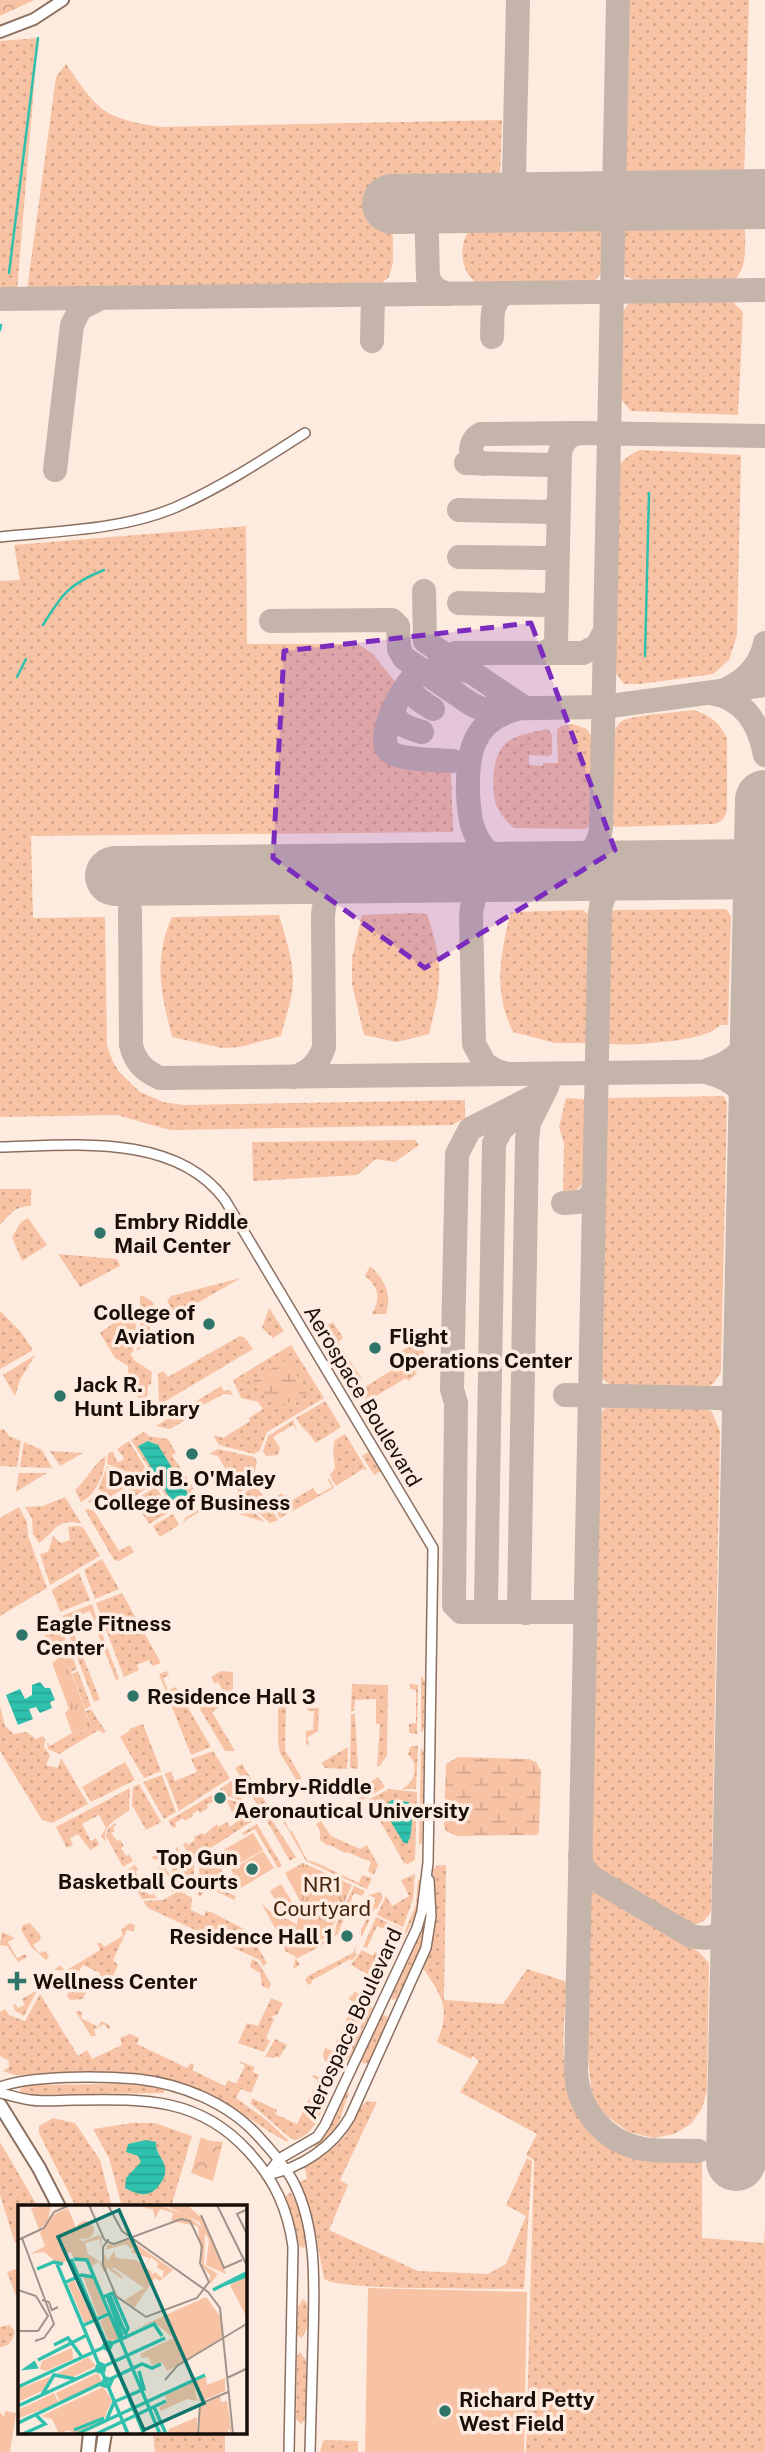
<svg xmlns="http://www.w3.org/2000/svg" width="765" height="2452" viewBox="0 0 765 2452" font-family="'Public Sans',sans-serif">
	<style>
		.grass { fill: url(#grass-dots) }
		.forest { fill: url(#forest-crowns) }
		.wetland { fill: url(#wetland-marsh) }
		.park { fill: url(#park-tufts) }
		.pitch { fill: #f7c3a4 }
		.water { fill: url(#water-rules) }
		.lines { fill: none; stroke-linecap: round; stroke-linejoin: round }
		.stream { stroke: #2fc1ad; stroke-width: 2.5 }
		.taxiway { stroke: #c4b4aa; stroke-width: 24 }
		.runway { stroke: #c4b4aa; stroke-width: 60 }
		.minor-casing { stroke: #8b7060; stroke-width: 12 }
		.tertiary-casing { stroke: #8b7060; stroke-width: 14 }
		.secondary-casing { stroke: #8b7060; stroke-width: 16 }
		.minor { stroke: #fff; stroke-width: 9 }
		.tertiary { stroke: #fff; stroke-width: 10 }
		.secondary { stroke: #fff; stroke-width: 12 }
		.marked { fill: #7b2cbf; fill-opacity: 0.2; stroke: #7b2cbf; stroke-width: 5; stroke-dasharray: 14 9; stroke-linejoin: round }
		.poi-dot { fill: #30756a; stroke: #feebe0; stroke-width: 2.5 }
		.labels { text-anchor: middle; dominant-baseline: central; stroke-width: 7; stroke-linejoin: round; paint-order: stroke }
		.poi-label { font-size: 21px; font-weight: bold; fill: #190f08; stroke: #feebe0; text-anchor: start }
		.street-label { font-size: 21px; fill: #190f08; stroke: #feebe0 }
		.park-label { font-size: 21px; fill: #44230c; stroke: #feebe0 }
		.inset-river { fill: none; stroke: #2fc1ad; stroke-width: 3.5 }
		.inset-road { fill: none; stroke: #a2938a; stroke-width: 2 }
		.view { fill: #0f766e; fill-opacity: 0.15; stroke: #0f766e; stroke-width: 3.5 }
		.inset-edge { fill: none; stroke: #190f08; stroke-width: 3.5 }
	</style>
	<defs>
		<pattern id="grass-dots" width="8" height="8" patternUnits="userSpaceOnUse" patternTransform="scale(1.75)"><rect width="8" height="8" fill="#f7c3a4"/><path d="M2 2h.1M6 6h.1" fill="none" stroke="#d3a68c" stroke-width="1.8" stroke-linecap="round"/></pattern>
		<pattern id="forest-crowns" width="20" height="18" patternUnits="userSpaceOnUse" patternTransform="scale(1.75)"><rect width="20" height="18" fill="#f7c3a4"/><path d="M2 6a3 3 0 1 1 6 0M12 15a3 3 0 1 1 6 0" fill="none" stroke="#d3a68c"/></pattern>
		<pattern id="wetland-marsh" width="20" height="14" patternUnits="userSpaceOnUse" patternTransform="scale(1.75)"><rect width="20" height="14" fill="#f7c3a4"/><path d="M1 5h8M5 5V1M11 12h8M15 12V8" fill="none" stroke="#d3a68c"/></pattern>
		<pattern id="park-tufts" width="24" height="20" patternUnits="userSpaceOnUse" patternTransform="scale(1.75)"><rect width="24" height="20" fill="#f7c3a4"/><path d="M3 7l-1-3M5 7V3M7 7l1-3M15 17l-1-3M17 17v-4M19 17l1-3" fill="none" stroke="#d3a68c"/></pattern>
		<pattern id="water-rules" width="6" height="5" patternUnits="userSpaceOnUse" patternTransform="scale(1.75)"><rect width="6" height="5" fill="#2fc1ad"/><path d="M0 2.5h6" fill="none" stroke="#29a593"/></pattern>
	</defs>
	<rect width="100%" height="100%" fill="#feebe0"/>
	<!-- grass -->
	<g class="grass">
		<polygon points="630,0 749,0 744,178 626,177"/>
		<polygon points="38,38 17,291 0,291 0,41"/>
		<path d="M 66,64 C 99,112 103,118 161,127 L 502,120 L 500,179 L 392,182 L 393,263 L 389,277 L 378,286 L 27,290 L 56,77 Z"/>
		<path d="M 745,220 C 744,239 750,271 731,282 L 643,283 L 626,277 L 622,272 L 622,233 L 628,226 L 639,221 Z"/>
		<path d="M 587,222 C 592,224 598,226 601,231 C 610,245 606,274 592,283 L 485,286 C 465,282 458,256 465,238 C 467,232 471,228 476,224 Z"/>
		<path d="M 722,297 L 730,299 L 743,312 L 738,415 L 631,411 L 619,397 L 621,317 C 624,308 628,303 636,300 Z"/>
		<path d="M 640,450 L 741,455 L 737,635 L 729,660 L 713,674 L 640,684 L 624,684 L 612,668 L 617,469 C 623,460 629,454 640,450 Z"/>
		<path d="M 246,526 L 247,644 L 358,644 L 373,654 L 397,684 C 386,706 360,748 392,763 L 446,769 L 451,774 L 453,832 L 31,836 L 33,918 L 105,917 L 107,1046 L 113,1062 L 120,1073 L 140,1092 L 163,1102 L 183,1105 L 465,1100 L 465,1118 L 452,1125 L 170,1130 L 117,1115 L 0,1117 L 0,581 L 20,580 L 14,545 Z"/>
		<path d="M 693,710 C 709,714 720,723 727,738 L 727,811 C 724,819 721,823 713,824 L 614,827 L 609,816 C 609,797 605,731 622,721 C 635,714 677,713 693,710 Z"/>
		<path d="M 573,724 L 587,729 L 593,738 L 593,818 L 591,825 L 585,829 L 514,828 C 506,821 498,812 495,801 C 492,783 492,756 506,743 C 517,734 534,732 548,729 L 552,735 L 552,754 L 549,756 L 529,755 L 529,765 L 543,766 L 543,763 L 558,763 L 557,730 L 561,726 Z"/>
		<path d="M 726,909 L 731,916 L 728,1025 L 720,1025 C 708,1042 628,1046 607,1044 L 604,1039 L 607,920 L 611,912 L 615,910 Z"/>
		<path d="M 583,910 L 588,914 L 591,925 L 588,1043 L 555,1043 L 513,1032 C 493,992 500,954 511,912 Z"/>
		<path d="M 414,913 L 427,914 C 444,966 442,982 429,1034 L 397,1042 L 364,1035 L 352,984 L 352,958 L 362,915 Z"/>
		<path d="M 279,915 C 286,940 296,966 292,992 C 290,1007 284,1022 281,1036 L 240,1047 L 222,1048 L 172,1037 C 161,994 153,960 172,917 Z"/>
		<polygon points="724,1096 727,1103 721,1372 713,1384 702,1390 614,1387 602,1379 598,1367 603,1109 605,1098"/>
		<path d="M 566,1098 L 583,1099 L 586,1102 L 586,1174 C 583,1187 576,1193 563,1194 L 564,1143 L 559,1127 Z"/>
		<polygon points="415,1140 419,1145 395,1162 376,1159 357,1175 253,1181 252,1142"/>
		<path d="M 0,1189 L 31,1189 L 31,1206 C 15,1206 10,1214 0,1225 Z"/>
		<polygon points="28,1218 47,1245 22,1261 12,1237 21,1222"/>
		<polygon points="58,1254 117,1259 120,1266 80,1287"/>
		<path d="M 370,1266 C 385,1280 392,1294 386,1314 L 372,1314 C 381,1298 379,1287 365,1276 Z"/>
		<polygon points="241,1278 176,1315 167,1301 171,1296"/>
		<path d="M 140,1295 C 161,1303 156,1310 145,1321 L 153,1332 L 140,1340 L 144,1346 L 137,1351 L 140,1332 Z"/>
		<polygon points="134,1308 136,1334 133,1352 130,1354 134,1360 152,1372 151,1384 148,1385 147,1405 144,1406 128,1381 128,1366 115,1358 100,1333"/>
		<polygon points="269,1308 284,1331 273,1338 262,1328"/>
		<polygon points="0,1311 21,1332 33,1350 0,1369"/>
		<polygon points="333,1322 343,1338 338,1342 362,1379 354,1383 321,1329"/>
		<polygon points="240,1336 245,1338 253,1349 159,1405 158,1374 163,1371 168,1377"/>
		<polygon points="419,1341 425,1354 415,1375 408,1381 406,1378 376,1396 377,1399 367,1404 360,1390 402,1364 396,1354"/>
		<polygon points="291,1345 324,1398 267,1432 260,1450 254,1454 219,1445 213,1435 223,1438 250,1421 249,1418 263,1409 258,1402 241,1398 233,1380"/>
		<polygon points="35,1355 20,1380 15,1396 3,1375"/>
		<polygon points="221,1386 224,1391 230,1390 233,1395 224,1394 182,1416 184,1421 170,1429 156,1426"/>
		<path d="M 325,1401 L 341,1427 L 316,1443 C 309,1432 303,1430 296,1418 Z"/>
		<path d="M 614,1404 L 700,1406 L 712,1412 L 720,1431 L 711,1911 C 706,1922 696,1927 684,1924 L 597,1870 L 591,1865 L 589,1858 L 597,1421 L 604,1409 Z"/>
		<polygon points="293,1420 297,1431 293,1425 273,1437 280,1448 278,1455 266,1456 263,1451 268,1436"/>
		<polygon points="4,1429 9,1436 21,1441 17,1467 0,1466 0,1430"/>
		<polygon points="143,1432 148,1434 147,1436 168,1439 176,1453 172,1455 194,1489 191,1491 196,1502 196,1505 186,1511 181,1507 175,1510 131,1440"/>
		<path d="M 345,1434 L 367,1470 L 363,1469 L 336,1486 L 330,1475 L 335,1468 C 334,1458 332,1450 335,1440 Z"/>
		<polygon points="129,1441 154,1482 107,1464 108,1454 113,1451 117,1462 122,1461 124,1458 117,1449"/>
		<polygon points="24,1442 42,1450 52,1468 20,1467"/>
		<polygon points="218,1449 254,1457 257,1462 254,1475 255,1483 239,1493 218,1456 209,1454"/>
		<polygon points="50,1451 83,1453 60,1466"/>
		<polygon points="370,1451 381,1471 374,1475 362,1456"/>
		<path d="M 106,1456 C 104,1473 97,1495 81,1502 L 75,1490 C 87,1480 93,1464 106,1456 Z"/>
		<polygon points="107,1467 125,1472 153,1484 135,1496 126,1487 98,1504 88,1502 94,1496 97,1497 101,1491 98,1489"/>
		<polygon points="19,1473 47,1473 16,1492"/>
		<polygon points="329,1478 334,1488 280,1518 269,1501 282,1493 284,1496 287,1495 291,1501 313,1488 318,1495 332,1487 328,1480"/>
		<path d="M 256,1485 L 278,1520 L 270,1523 C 260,1513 248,1507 241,1495 Z"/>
		<polygon points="156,1487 171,1511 149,1524 137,1505 140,1503 137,1498"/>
		<path d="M 65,1497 L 81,1523 C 54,1519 57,1531 39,1543 L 33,1534 L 32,1519 L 25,1507 L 43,1506 Z"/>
		<path d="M 212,1501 C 223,1506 231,1511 242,1514 L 250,1510 L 249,1508 L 265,1522 L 211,1505 L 186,1520 L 183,1525 L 185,1518 Z"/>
		<polygon points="19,1507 27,1522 28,1536 47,1588 0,1616 0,1518"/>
		<polygon points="87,1509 94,1511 119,1551 130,1545 134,1552 119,1561 114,1560 85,1510"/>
		<polygon points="173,1514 179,1525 160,1537 153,1526"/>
		<polygon points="76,1526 83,1527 100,1556 50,1585 40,1554 48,1552 53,1536 61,1543 70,1540 68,1527"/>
		<polygon points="102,1559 119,1589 95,1599 84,1570"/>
		<polygon points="79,1573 90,1600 60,1612 52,1590"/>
		<polygon points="122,1593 161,1663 152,1666 149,1660 137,1665 139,1670 124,1677 96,1603"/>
		<polygon points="92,1604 97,1619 94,1620 90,1611 68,1619 71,1629 67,1630 62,1616"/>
		<polygon points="54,1618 57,1624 59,1623 77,1669 71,1672 64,1655 57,1657 57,1653 39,1627"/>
		<polygon points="98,1622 119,1679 116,1680 94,1624"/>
		<polygon points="73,1631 100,1700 94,1702 68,1633"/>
		<polygon points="78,1671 91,1706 85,1709 72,1674"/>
		<polygon points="167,1671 169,1675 163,1678 168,1690 176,1687 211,1747 191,1755 159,1674"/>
		<polygon points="221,1671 233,1672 233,1699 212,1712 235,1751 225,1751 194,1699 201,1691 204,1695 207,1693 214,1704 227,1697 218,1682 215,1684 211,1677"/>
		<polygon points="421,1675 425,1682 424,1729 421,1733"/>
		<polygon points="352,1684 388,1685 387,1755 380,1766 377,1767 380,1724 376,1724 376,1699 355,1700 354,1711 351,1711"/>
		<polygon points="410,1684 418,1685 417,1734 409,1733 409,1724 416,1723 416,1690 410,1689"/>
		<polygon points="278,1700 283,1700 286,1704 285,1750 301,1777 300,1784 302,1788 294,1793 289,1786 297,1781 280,1753 278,1742"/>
		<polygon points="0,1706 5,1726 14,1734 27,1732 36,1739 43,1736 45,1739 44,1747 50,1755 46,1765 58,1768 61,1758 88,1804 52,1823 42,1820 0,1751"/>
		<polygon points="307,1708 319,1708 318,1731 307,1738 310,1745 306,1744 306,1731 313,1730 314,1711 308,1711"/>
		<polygon points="91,1709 106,1732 103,1733 99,1730 59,1754 48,1749 47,1742 50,1746 72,1733 79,1734 91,1726 86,1711"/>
		<polygon points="351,1714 355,1714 358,1769 350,1768"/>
		<polygon points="143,1724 161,1771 144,1778 120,1737 129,1731 129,1729"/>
		<path d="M 413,1746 L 418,1746 L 416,1789 L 402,1789 C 417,1781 418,1763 408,1755 L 410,1747 Z"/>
		<polygon points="348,1747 347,1769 325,1768 321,1763"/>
		<polygon points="421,1747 424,1753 422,1843 419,1844"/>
		<polygon points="213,1751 230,1778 179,1811 165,1774 171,1771 175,1781 197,1772 191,1759"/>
		<polygon points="125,1762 135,1780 91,1802 82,1787"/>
		<polygon points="242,1764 268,1806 269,1811 263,1815 235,1768"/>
		<polygon points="162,1775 176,1812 164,1819 143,1782"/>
		<polygon points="378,1777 385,1787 358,1803 356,1799 374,1790 370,1782"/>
		<polygon points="231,1781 244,1802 220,1793 220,1789"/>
		<polygon points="139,1784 161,1822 146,1830 132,1805 133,1787"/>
		<path d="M 130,1788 L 129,1810 C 118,1820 101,1824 106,1842 L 101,1836 L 106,1828 L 99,1815 L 82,1824 L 91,1841 L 96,1838 L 99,1845 L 90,1850 L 78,1834 L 70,1838 L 73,1845 L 67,1848 L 56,1827 Z"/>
		<polygon points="389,1789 417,1792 415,1860 408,1864 404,1863 368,1800"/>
		<polygon points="216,1795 221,1800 207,1804 208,1808 200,1813 198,1810 192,1814 193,1816 185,1821 183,1818 175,1823 177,1826 173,1828 168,1821 210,1796"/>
		<polygon points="226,1799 245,1804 254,1820 200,1855 194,1864 194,1876 180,1887 171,1872 178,1856 175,1856 174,1859 163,1859 162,1856 167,1854 169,1856 177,1852 175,1848 177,1847 182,1855 187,1852 183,1844 186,1842 188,1845 195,1840 194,1837 202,1833 204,1835 217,1824 218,1827 227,1822 230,1827 242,1817 237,1809 232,1812"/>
		<polygon points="279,1814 283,1816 290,1832 292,1831 307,1860 317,1863 359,1883 362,1875 372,1878 367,1889 306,1861"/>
		<polygon points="269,1816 296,1857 290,1861 265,1818"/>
		<polygon points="321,1821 331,1836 360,1849 367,1845 378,1865 374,1875 368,1871 371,1862 347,1852 345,1853 330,1845 328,1846 320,1840 320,1831 316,1824"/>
		<polygon points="115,1823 116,1825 113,1828 115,1831 111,1833 117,1841 120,1840 124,1846 121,1848 126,1856 129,1854 133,1861 123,1867 106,1836 108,1829"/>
		<polygon points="257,1824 282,1866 278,1868 255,1829 244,1835 242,1833"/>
		<path d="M 214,1852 L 226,1878 L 235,1888 L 233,1892 L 200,1877 C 198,1865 200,1852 214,1852 Z"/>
		<polygon points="157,1854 178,1888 172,1892 168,1884 171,1881 167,1874 163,1876 158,1868 161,1866 157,1859 154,1860 152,1857"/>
		<polygon points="135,1865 138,1870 135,1872 148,1886 145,1888 149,1895 153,1894 157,1898 142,1899 125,1871"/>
		<path d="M 446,1865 L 444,2000 L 503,2004 L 527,1969 L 568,1982 C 563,2020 559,2068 573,2105 C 583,2133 620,2155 648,2161 C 665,2164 686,2160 702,2159 L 702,2238 L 764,2243 L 765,2226 L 765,2452 L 526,2452 L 534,2160 L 526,2155 L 537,2134 L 460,2092 L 479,2061 L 473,2056 L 471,2059 L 437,2042 C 451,2007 442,1997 423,1968 L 432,1943 L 436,1913 L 433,1870 L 436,1866 Z"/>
		<polygon points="415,1874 413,1899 403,1927 377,1915 386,1896 392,1906 409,1896 401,1880"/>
		<polygon points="418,1879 421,1881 417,1912 403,1940 401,1940 416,1905"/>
		<polygon points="201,1883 236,1896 234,1900 207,1887 200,1897 198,1895"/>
		<polygon points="354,1886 365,1891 362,1896 354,1893 338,1934 321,1946 296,1959 300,1965 293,1969 296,1957 335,1934 336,1925"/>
		<polygon points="179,1891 192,1898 191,1910 204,1916 206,1911 211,1912 248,1931 267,1963 263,1966 260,1960 148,1908 143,1901 163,1900"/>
		<polygon points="594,1891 601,1892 699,1952 709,1963 707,2091 702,2108 691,2124 674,2134 654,2138 629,2132 605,2115 596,2103 591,2088 585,2026 587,1900 588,1896"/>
		<polygon points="380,1892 383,1897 377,1909 375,1908 361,1938 361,1930 375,1902 375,1898 368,1895"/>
		<polygon points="376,1917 402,1929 397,1941 393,1939 395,1934 377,1926 367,1948 363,1947"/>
		<path d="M 424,1917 C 430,1938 407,1978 398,1998 L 392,2000 L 390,1995 Z"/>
		<polygon points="30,1923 41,1936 40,1940 33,1945 39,1953 46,1951 49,1957 46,1960 32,1948 21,1930 23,1925"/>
		<polygon points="130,1923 135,1925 134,1932 127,1930 113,1960 118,1965 110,1983 98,1979 100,1973 83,1965 79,1971 54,1970 60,1965 65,1971 100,1950 97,1943 101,1943 104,1947 123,1936 121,1930"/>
		<polygon points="2,1932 15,1938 8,1942 17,1958 25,1954 27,1957 18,1962 7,1946 0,1945"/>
		<polygon points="357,1944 355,1952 357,1954 352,1961 350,1959 311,1981 312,1983 308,1985 305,1980 308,1976 353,1953"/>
		<polygon points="362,1950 373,1956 375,1952 384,1957 386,1953 390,1954 375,1987 363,1982 367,1974 351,1965"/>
		<polygon points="252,1959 258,1962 271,1984 269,1989 262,1986 260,1973 250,1967"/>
		<polygon points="78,1984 88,1988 83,1999 70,2000 67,1996 69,1990"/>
		<polygon points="39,1986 24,2016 15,2011 13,2005 15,2004 18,2008 25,2005 22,1999 36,1991 35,1988"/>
		<polygon points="355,1992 370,1999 354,2034 342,2029 354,2002 348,1999"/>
		<path d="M 40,1994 L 78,2056 L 87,2050 L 92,2059 L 122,2045 L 120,2038 L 130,2034 L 139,2038 L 137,2044 L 187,2068 L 191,2063 L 194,2065 L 192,2070 L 225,2086 L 228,2080 L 236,2084 L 245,2066 L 238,2061 L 255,2067 L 253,2072 L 259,2075 L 251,2093 L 241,2089 L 236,2098 L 265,2119 L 288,2140 L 287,2142 C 260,2128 237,2107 209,2094 C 150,2065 78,2074 14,2075 L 3,2071 L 9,2067 L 9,2061 L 0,2056 L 0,2012 L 5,2009 L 9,2015 L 25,2021 Z"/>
		<polygon points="271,1998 283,2003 277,2015 271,2016 274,2019 266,2038 270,2041 264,2052 238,2043 247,2023 258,2026"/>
		<polygon points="372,2002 372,2009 350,2057 344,2062"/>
		<polygon points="78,2010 82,2013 81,2018 98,2027 101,2021 109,2025 110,2029 108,2029 104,2024 94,2030 96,2036 91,2036 76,2012"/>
		<polygon points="382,2015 387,2016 388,2020 368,2063 364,2064 360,2060"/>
		<polygon points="341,2031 352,2036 341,2060 334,2061 333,2064 324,2060 323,2054 325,2048 332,2051"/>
		<polygon points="275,2039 287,2045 279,2058 277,2056 275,2058 265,2057"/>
		<path d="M 314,2075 L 322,2078 L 322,2081 L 329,2090 L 328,2095 C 321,2111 314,2137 294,2140 L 289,2137 L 251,2104 L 252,2098 L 277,2110 L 275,2114 L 297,2124 L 318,2080 L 312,2077 Z"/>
		<polygon points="117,2084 152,2086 164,2089 164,2093 27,2095 22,2094 20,2089 26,2085"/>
		<path d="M 346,2090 L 349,2094 C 338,2118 342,2133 315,2148 L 314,2145 L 324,2136 Z"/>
		<path d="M 367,2101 L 377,2102 L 340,2180 L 348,2185 L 329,2230 L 418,2271 L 488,2274 L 506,2264 L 526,2216 L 506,2205 L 527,2158 L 532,2161 L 524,2289 C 493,2288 341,2291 324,2279 L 314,2225 L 299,2182 L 307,2179 L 304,2165 C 322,2156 338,2148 349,2130 C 355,2120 357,2108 367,2101 Z"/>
		<polygon points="53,2118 75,2123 100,2160 112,2207 76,2207 39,2133 39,2126"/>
		<polygon points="132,2123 155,2123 192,2136 171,2207 122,2207 109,2158 93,2129"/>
		<polygon points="0,2142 38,2207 19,2207 19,2241 15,2243 0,2195"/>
		<path d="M 290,2192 C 298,2202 310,2238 304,2248 L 300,2247 L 285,2197 Z"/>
		<polygon points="19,2268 19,2304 7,2272"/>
		<path d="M 303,2299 L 307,2304 C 308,2316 310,2330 301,2338 L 297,2334 L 298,2307 Z"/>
		<path d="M 10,2325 L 15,2332 C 12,2341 10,2346 0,2347 L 0,2327 Z"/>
		<polygon points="300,2352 306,2360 306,2414 304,2421 301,2424 296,2419 297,2356"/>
		<polygon points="153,2433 225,2433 225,2452 155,2452"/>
		<polygon points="328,2440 358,2441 358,2452 320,2452 323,2441"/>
	</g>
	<!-- forest -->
	<g class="forest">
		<polygon points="0,0 34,0 0,16"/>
		<polygon points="201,2137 210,2141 223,2142 213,2181 191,2173"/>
	</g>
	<!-- wetland -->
	<g class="wetland">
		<polygon points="284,1361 290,1363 307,1394 277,1408 253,1382 257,1377"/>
		<polygon points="458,1757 529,1759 536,1762 541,1771 539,1832 537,1835 457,1836 446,1831 444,1826 446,1764"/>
	</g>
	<!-- park -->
	<g class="park">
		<polygon points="64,1654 91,1726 79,1734 72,1733 65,1713 69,1709 52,1663"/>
		<path d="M 303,1863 L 352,1885 C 338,1915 331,1944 296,1957 L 285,1951 L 283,1942 L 261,1903 L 276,1917 L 288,1919 L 297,1925 L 300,1901 L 285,1873 Z"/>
	</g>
	<!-- pitch -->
	<g class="pitch">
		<polygon points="253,1833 263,1850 230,1869 220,1852"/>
		<polygon points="263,1851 274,1868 241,1888 231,1870"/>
		<polygon points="281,1884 292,1902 281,1909 270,1891"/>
		<polygon points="368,2288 527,2292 524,2452 365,2452"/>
		<polygon points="5,2411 16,2413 10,2452 0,2452 0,2412 4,2417"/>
	</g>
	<!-- water -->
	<g class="water">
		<polygon points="148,1441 158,1445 192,1500 184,1505 175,1499 171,1500 138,1446"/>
		<polygon points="40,1682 45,1688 50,1688 55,1700 50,1702 52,1708 40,1713 36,1707 29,1709 33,1719 18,1725 6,1695 20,1689 25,1699 32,1695 32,1685"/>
		<path d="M 392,1800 L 409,1802 C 413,1814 413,1834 407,1844 L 403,1842 L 385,1812 L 385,1805 Z"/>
		<path d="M 146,2140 L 156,2142 C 155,2154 164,2158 165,2168 C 166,2174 164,2179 160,2184 C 150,2198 139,2196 125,2188 L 126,2178 L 141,2162 L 138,2156 L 126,2152 L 128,2144 Z"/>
	</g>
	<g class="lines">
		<!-- stream -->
		<g class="stream">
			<polyline points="9,273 38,38"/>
			<polyline points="0,330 1,325"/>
			<path d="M 43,625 C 62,594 69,584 104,570"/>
			<polyline points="645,656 649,493"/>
			<polyline points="17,677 26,659"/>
		</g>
		<!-- taxiway -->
		<g class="taxiway">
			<path d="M 518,0 L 514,176 C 521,196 535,200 554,202"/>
			<polyline points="426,203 428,278 435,289 448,294"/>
			<polyline points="0,299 765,290"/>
			<path d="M 492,337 C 493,321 489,301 506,293"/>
			<polyline points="372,341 373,295"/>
			<polyline points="466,463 549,465 556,462 560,455"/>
			<path d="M 483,464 L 475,460 C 468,452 471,439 481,434 L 577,433"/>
			<polyline points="55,470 72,325 80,309 99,299"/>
			<polyline points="459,510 548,512 555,508 559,502"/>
			<polyline points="459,557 547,558 554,555 558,549"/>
			<polyline points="424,591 425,641 525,708"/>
			<polyline points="459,603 546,605 553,602 557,595"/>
			<polyline points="271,621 392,620 398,626 399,649 404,658 471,704 482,709 603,707 765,685"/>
			<path d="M 545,652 L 552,649 L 556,642 L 560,453 C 563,440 570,433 583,433 L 765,436"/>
			<polyline points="455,653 583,653 597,646 605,631"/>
			<path d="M 415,672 C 405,694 416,698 433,709"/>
			<path d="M 727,689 C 747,679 761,664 765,643"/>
			<path d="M 710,693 C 744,698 759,723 765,755"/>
			<path d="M 394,707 C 394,725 407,727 422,732"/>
			<path d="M 514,710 C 472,721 467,755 468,793 C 469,816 471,836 489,853 C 501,865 517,868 534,871"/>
			<path d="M 453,761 C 439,760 398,760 389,751 C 375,738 403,683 417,674 C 425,668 461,668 470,672"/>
			<path d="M 639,869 C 616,875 602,890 600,913 L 576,2072 C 578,2110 605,2142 643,2149 C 661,2152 680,2150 698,2151"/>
			<path d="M 555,870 C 580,867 598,854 601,828 L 618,0"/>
			<path d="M 505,871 C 484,881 472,891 471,916 L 474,1044 L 485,1064 L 497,1071 L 507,1074"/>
			<path d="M 130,910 L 131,1045 C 135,1062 144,1071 160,1078 L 765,1071"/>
			<path d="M 710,1069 C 739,1061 754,1040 761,1012"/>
			<path d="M 709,1073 C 735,1080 747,1094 759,1117"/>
			<path d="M 293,1077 C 309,1073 319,1063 324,1047 L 323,916 C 325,880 348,879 377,873"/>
			<polyline points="548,1084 535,1096 470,1129 457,1154 452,1389 456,1403 454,1605 461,1612 579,1612 585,1606"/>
			<path d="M 563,1203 C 578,1202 591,1204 594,1186"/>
			<polyline points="565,1395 765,1399"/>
			<path d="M 720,1398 C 746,1402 749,1422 752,1444"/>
			<path d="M 721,1398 C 745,1394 749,1377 754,1356"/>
			<polyline points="493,1612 488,1609 486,1603 494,1143 501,1130 520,1111"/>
			<polyline points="526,1613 521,1611 519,1605 527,1140 529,1123 547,1087"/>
			<path d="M 580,1855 L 582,1866 L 593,1878 L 691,1936 C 720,1943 732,1929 742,1904"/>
			<path d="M 742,1904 C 743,1922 749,1934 765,1941"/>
			<path d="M 738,2104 C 740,2120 751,2134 765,2142"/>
		</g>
		<!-- runway -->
		<g class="runway">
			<polyline points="392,204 765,199"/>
			<polyline points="115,876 765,869"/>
			<polyline points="736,2161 765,800"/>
		</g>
		<defs>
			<g id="minor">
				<path d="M 0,537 C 57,531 121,530 174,508 C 220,488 263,460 305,433"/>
				<path d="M 0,1147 C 73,1145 176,1133 225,1200 L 433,1548 L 428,1863 L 422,1911 L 417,1928 L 325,2125 L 317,2137 L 279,2159 L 267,2175"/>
				<path d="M 0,2087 C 32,2075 101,2076 137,2079 C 182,2084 229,2103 259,2137 C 272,2151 285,2166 294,2183 C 318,2231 314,2289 313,2340 C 312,2378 311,2415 310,2452"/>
				<path d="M 0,2093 C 10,2095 21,2099 31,2100 C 45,2102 61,2100 75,2100 C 143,2099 199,2097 248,2151 C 274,2179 288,2209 293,2247 L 289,2452"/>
				<path d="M 267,2175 C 301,2168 333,2147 350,2117 L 426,1948 L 431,1916 L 429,1880"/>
			</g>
			<polyline id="tertiary" points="0,32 34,19 63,0"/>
			<g id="secondary">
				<polyline points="0,2105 39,2168 59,2207"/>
				<polyline points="88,2452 90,2433"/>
				<polyline points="102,2452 105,2433"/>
			</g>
		</defs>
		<!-- minor casing -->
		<use href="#minor" class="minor-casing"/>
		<!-- tertiary casing -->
		<use href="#tertiary" class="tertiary-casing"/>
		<!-- secondary casing -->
		<use href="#secondary" class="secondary-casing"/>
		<!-- minor -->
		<use href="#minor" class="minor"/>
		<!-- tertiary -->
		<use href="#tertiary" class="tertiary"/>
		<!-- secondary -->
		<use href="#secondary" class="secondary"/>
	</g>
	<!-- marked area -->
	<path class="marked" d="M 531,623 L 615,850 L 425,968 L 273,858 L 284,651 Z"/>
	<!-- markers -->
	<g class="poi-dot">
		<circle cx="100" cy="1233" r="7"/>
		<circle cx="209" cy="1324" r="7"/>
		<circle cx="375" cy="1348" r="7"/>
		<circle cx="60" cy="1396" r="7"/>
		<circle cx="192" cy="1454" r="7"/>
		<circle cx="22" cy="1635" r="7"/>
		<circle cx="133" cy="1696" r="7"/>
		<circle cx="220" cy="1798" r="7"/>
		<circle cx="252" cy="1869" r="7"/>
		<circle cx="347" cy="1936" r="7"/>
		<path d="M13.5 1970.5h7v7h7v7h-7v7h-7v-7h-7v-7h7z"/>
		<circle cx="445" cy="2411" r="7"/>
	</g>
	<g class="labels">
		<!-- poi labels -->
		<g class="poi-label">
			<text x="114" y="1221">Embry Riddle<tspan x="114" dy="24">Mail Center</tspan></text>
			<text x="195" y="1312" text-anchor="end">College of<tspan x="195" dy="24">Aviation</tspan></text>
			<text x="389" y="1336">Flight<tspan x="389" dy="24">Operations Center</tspan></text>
			<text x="74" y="1384">Jack R.<tspan x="74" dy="24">Hunt Library</tspan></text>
			<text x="192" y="1478" text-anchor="middle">David B. O'Maley<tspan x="192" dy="24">College of Business</tspan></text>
			<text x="36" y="1623">Eagle Fitness<tspan x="36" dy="24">Center</tspan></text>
			<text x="147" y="1696">Residence Hall 3</text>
			<text x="234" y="1786">Embry-Riddle<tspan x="234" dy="24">Aeronautical University</tspan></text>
			<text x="238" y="1857" text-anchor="end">Top Gun<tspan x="238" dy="24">Basketball Courts</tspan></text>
			<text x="333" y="1936" text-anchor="end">Residence Hall 1</text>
			<text x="33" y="1981">Wellness Center</text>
			<text x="459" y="2399">Richard Petty<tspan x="459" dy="24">West Field</tspan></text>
		</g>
		<!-- street labels -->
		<g class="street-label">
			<text transform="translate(363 1396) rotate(59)">Aerospace Boulevard</text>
			<text transform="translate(352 2023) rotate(-65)">Aerospace Boulevard</text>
		</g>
		<!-- park labels -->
		<g class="park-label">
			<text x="322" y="1884">NR1<tspan x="322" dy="24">Courtyard</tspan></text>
		</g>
	</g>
	<!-- overview -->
	<g transform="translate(18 2205)">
		<rect width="229" height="229" fill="#feebe0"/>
		<path d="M 33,0 L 30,17 L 21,25 L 13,3 ZM 141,0 L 170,11 L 187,25 L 186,60 L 200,69 L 192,79 L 192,70 L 184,61 L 180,21 L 153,16 L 155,8 L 142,4 L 137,14 L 135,4 L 125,3 ZM 50,3 L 64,37 L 81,30 L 84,32 L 83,46 L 82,34 L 67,38 L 70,49 L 84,58 L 87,49 L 90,56 L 96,46 L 98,53 L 118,55 L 134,67 L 133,71 L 137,67 L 144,73 L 146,66 L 139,63 L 140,58 L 133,52 L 128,61 L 131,53 L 113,47 L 117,40 L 113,44 L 108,39 L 87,45 L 89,40 L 111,34 L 155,65 L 142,76 L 137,73 L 116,103 L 107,95 L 126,83 L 97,63 L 92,64 L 96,65 L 99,67 L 104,71 L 105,74 L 91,65 L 91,62 L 86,67 L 81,57 L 72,62 L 68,53 L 56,53 L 53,47 L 48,49 L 50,55 L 41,59 L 26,47 L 12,49 L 27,41 L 22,28 L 35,10 ZM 65,71 L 75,73 L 89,109 L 80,111 ZM 56,75 L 75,114 L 67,119 L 50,79 ZM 188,92 L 202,111 L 205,134 L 149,166 L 144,157 L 134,160 L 130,152 L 124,153 L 122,149 L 155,133 L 136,117 L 112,126 ZM 91,111 L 100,133 L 91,137 L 82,116 ZM 54,143 L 55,154 L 28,166 L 22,164 L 24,156 ZM 70,152 L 78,161 L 55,172 L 39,169 ZM 80,168 L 84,177 L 42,197 L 38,188 ZM 34,171 L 26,185 L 0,197 L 0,184 ZM 188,171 L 189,180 L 207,173 L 207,186 L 182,197 L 176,179 L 179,196 L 169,194 L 143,206 L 141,202 L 149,198 L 147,189 ZM 85,182 L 94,195 L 85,216 L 57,229 L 51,225 L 41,229 L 34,214 L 23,211 ZM 36,188 L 41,198 L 1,213 L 0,205 ZM 179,212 L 179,229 L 150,229 L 151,224 Z" fill="#f7c3a4"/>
		<path d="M 147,0 L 169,0 L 185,14 L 208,69 L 188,60 L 191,35 L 181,17 ZM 202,191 L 203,197 L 209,196 L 214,229 L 210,223 L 210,229 L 181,229 L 182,201 Z" fill="#f7c3a4"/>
		<path d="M 229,71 L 229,113 L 212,80 Z" fill="#f7c3a4"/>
		<path d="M58 25a9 9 0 1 1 18 0a9 9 0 1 1-18 0Z" fill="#f7c3a4"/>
		<path class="inset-river" d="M 53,54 L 126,229M 56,54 L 69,55 L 142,229M 39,59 L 110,229M 19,64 L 36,57 L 45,59M 48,77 L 64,70 L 75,72M 207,79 L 230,70M 195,85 L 230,67M 91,89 L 107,128M 89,90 L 105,134M 85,92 L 95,88 L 110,123 L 107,130M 66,120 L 93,108M 88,137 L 94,138 L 91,145 L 85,142 ZM 36,140 L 50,133 L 64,152M 20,155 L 69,130M 16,158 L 18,162 L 9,163 ZM 81,158 L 87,161 L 85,168 L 78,165 ZM 87,173 L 94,175 L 91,182 L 84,180 ZM 0,182 L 136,119 L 144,131M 24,190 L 36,170 L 58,174M 0,201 L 147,133M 136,202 L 148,229M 89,214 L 96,197 L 126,184 L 121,166M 0,218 L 124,159 L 134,163 L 143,159M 56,225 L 86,213M 5,229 L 27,219 L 18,210M 59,229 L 187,170M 78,229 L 148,196"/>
		<path class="inset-road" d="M 71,0 L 86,34 L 89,37 L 90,37 L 96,39 L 163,14 L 172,16 L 184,41 L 182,58 L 191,77 L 179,93 L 128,112 L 98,91 L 85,60 L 85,42 L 88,38 L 90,36 L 90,34M 90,0 L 104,26 L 190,87 L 202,103 L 215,229M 199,0 L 230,63M 230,4 L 219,9 L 230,31M 183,10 L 206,63 L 224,55M 4,33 L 36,119 L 26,133 L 17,136M 0,35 L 26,23 L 36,7 L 52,0M 0,85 L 18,91 L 30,111 L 20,126 L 0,126M 24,95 L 31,97 L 34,105 L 40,102M 209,173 L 230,163M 147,175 L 159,161 L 230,118M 180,229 L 182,199 L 210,187"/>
		<path class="view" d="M 101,5 L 186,198 L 126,225 L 40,32 Z"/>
		<rect width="229" height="229" class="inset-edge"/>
	</g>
</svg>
